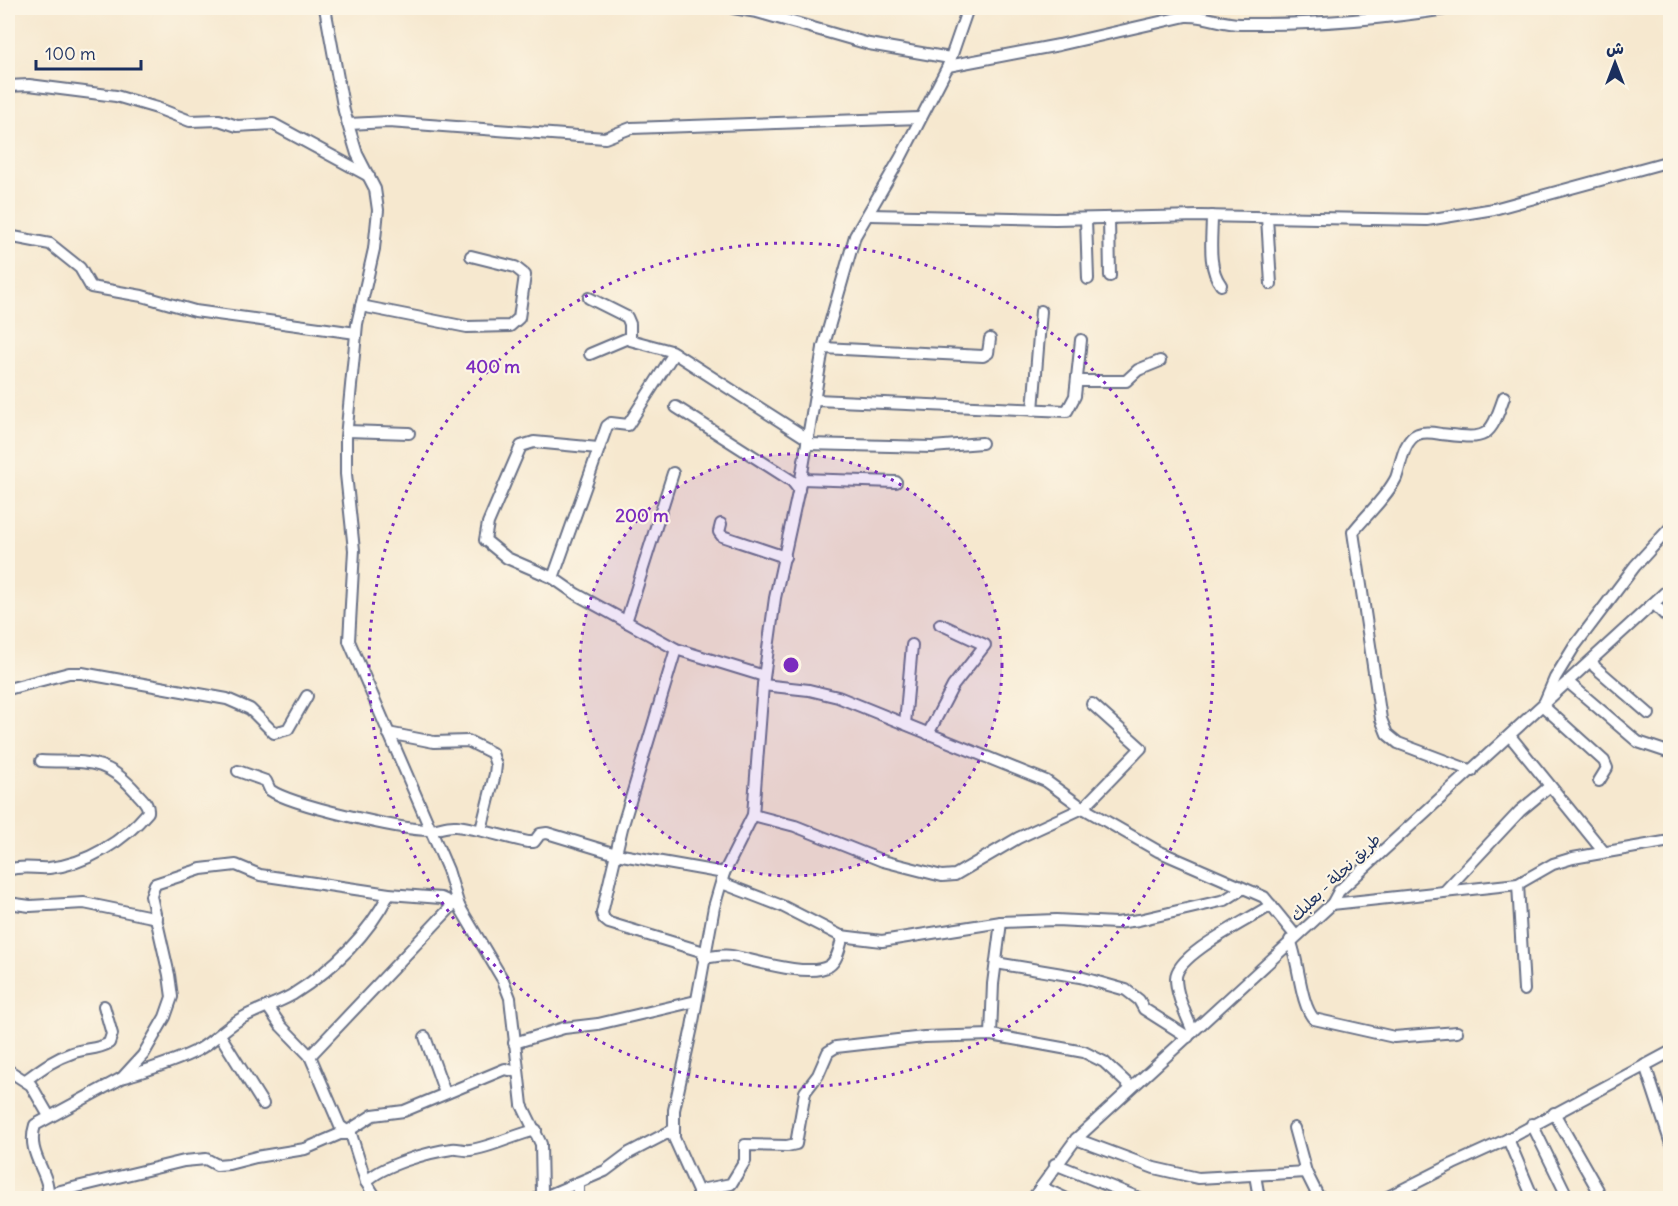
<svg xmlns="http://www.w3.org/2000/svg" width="1678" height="1206" viewBox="0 0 1678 1206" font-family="Delius,'Playpen Sans Arabic',sans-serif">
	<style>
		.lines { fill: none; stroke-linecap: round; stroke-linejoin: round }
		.minor-casing { stroke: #687086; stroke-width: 14 }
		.minor { stroke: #fff; stroke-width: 10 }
		.ring { fill: none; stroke: #7b2cbf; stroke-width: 3; stroke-dasharray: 3 6 }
		.labels { text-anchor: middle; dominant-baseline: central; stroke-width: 4.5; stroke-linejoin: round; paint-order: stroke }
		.street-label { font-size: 16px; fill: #1b2f5e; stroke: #fcf5e5 }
		.centre { fill: #7b2cbf; stroke: #fcf5e5; stroke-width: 3 }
		.ring-label { font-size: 18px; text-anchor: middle; font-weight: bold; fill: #7b2cbf; stroke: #fcf5e5; stroke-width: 4.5; stroke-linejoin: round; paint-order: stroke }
	</style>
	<rect width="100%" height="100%" fill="#fcf5e5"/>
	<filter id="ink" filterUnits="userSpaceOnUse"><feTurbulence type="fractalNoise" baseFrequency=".0167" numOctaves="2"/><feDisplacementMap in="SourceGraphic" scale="12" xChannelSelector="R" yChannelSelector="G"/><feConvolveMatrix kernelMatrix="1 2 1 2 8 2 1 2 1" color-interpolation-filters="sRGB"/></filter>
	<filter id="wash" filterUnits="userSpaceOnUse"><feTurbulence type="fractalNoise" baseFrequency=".008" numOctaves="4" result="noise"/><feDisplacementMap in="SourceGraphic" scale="24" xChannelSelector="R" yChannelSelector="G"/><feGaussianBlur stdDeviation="1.35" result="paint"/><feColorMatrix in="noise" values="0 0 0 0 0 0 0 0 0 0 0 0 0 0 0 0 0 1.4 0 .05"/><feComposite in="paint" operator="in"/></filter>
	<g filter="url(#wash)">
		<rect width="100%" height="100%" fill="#f6e8cf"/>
	</g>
	<g filter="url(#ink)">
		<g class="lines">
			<defs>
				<g id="minor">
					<polyline points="325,8 344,111 357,154 375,189 378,210 374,249 357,324 346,437 346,474 354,550 349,641 448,870 459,906 503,980 510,998 522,1105 541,1144 542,1193 538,1198"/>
					<polyline points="733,8 757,12 869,44 950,58"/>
					<path d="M 948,66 L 1059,45 L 1186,16 C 1206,15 1222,24 1240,24 C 1310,25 1383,19 1452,8"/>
					<polyline points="8,86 29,85 116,96 157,108 190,121 219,120 237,126 273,124 369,176"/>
					<polyline points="348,124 389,122 605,138 631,128 920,118"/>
					<polyline points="869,215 1055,219 1200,216 1427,220 1494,209 1670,161"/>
					<path d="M 1212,216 C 1212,237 1207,267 1221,285"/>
					<polyline points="1267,217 1271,284"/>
					<polyline points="1109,218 1110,276"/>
					<polyline points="1086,219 1088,279"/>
					<polyline points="8,236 50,244 80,268 91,287 142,296 195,311 356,333"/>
					<polyline points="589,298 627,317 630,324 630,340 671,351 808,439"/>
					<polyline points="361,306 467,327 510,326 519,318 525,275 515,267 471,256"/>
					<polyline points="823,348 983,356 988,353 990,339"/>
					<polyline points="590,354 628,338"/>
					<polyline points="1077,381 1126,381 1138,370 1160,361"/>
					<polyline points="816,400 1067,411 1075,396 1081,340"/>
					<polyline points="676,407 792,481 799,490"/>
					<polyline points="1033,410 1041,311"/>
					<polyline points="347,431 409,433"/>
					<polyline points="807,444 932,447 982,443"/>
					<polyline points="598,448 534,442 521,446 488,523 485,540 507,558 553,578 576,594 676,649 764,676"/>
					<polyline points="801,479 896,482"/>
					<polyline points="721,524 719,532 722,536 785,557"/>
					<polyline points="553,578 607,426 611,423 628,425 674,353"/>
					<polyline points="1654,604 1670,620"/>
					<polyline points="626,622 673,473"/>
					<polyline points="676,649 622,828 602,913 604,919 609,923 704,952"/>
					<polyline points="1592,661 1595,667 1649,714"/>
					<polyline points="1569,683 1638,742 1668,752"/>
					<polyline points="763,685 809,690 838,697 1046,781 1083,808 1158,851 1264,897 1295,935"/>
					<polyline points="8,689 69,673 82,673 227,699 250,709 274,733 288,729 307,696"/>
					<polyline points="905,724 912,645"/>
					<polyline points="388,733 434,742 468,741 492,753 496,765 495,774 481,830"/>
					<polyline points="928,734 953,686 985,645 940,624"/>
					<polyline points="1510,736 1603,851"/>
					<path d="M 238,771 L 266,781 L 270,790 C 291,805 402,830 429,830 C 438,830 446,825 456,826 C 481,829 504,837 528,842 L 534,842 L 540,834 L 547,833 L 616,854 L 724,873"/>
					<path d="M 1472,771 L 1398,743 L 1387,734 L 1381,719 L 1353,532 C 1367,514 1386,498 1396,478 C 1401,465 1403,440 1418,434 C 1425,431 1435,433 1441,434 C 1486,439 1489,441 1504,397"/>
					<polyline points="1599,781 1607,768 1604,761 1543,706 1555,678 1574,647 1635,566 1670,528"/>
					<polyline points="753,815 795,826 883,861 942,876 955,875 1018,838 1083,808 1141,748 1092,704"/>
					<path d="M 8,870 C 22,865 35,869 49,868 C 87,864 124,841 148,812 C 149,804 142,799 137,793 C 105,756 85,763 41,761"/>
					<polyline points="722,883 782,906 841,936 882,941 1001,922 1056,920 1116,923 1139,920 1225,900 1242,889"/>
					<polyline points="1518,884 1524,990"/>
					<polyline points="1446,890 1520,811 1550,786"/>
					<polyline points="8,903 30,906 84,903 157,918"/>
					<polyline points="1332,904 1518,884 1553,864 1573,858 1670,841"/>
					<path d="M 1290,940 C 1299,961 1300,1004 1314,1019 L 1394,1037 L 1457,1032"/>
					<path d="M 703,958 C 713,957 722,954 732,956 C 753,960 809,978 829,966 C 838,960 840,946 843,936"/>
					<polyline points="996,963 1080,977 1126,990 1139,1000 1144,1009 1188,1037"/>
					<polyline points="268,1007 281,1026 310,1056 340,1126 351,1134 366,1182 376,1198"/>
					<path d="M 1193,1032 C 1187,1016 1176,996 1176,978 C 1176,954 1251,919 1271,905"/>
					<polyline points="220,1035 263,1104"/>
					<polyline points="991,1035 993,984 1001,922"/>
					<polyline points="425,1037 445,1093"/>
					<polyline points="514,1043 564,1028 598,1024 696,1001"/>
					<polyline points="310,1056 453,905"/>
					<polyline points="1645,1065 1670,1141"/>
					<polyline points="8,1070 31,1085 49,1116"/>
					<path d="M 125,1077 C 150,1069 175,1062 198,1050 C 214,1041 226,1027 242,1018 C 258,1009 276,1004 292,995 C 332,970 367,936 389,894"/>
					<path d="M 26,1080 C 41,1069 54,1059 72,1053 C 85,1048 97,1050 109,1043 L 112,1034 L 104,1006"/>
					<polyline points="1554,1113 1598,1190"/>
					<polyline points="1532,1124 1568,1198"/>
					<polyline points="1294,1128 1306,1172 1319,1198"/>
					<polyline points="348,1131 373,1115 404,1111 505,1069 517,1072"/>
					<polyline points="1076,1139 1154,1168 1198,1178 1306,1172"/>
					<polyline points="1508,1139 1533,1198"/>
					<polyline points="1055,1164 1139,1198"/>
					<polyline points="1255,1175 1259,1198"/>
					<path d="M 366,1182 C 382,1165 429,1152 452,1149 C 458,1148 463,1151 470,1150 C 492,1147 514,1135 536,1130"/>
					<polyline points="1041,1187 1065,1198"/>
					<polyline points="698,1193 705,1189 731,1184 745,1161 745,1145 787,1146 796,1144 805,1092 818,1075 828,1052 836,1047 924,1037 991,1035 1084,1052 1104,1062 1131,1087"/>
					<polyline points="48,1194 184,1161 206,1159 217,1165 229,1164 256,1157 305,1149 340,1134 351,1134"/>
					<path d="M 47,1198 C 53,1174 25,1156 35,1125 L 122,1078 L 143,1055 L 165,1017 L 172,997 L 169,975 L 151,896 L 155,884 L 201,869 L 236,865 L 260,875 L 389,894 L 441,898 L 459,906"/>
					<polyline points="542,1198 605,1171 629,1153 673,1130"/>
					<polyline points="578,1198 578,1184"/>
					<polyline points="701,1198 674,1138 674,1110 692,1027 714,907 724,873 753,815 763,685 775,598 801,479 823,348 855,236 901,157 948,66 968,8"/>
					<polyline points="1033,1198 1076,1139 1332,904 1339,891 1670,588"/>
					<polyline points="1386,1198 1453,1164 1508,1139 1670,1052"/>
				</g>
			</defs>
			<!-- minor casing -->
			<use href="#minor" class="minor-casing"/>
			<!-- minor -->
			<use href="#minor" class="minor"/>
		</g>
	</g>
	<!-- distance rings -->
	<circle cx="791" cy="665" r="211" fill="#7b2cbf" fill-opacity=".12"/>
	<g class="ring">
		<circle cx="791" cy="665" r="211"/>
		<circle cx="791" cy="665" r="422"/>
	</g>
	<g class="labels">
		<!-- street labels -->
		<g class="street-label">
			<text transform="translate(1335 877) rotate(-44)">طريق نحلة - بعلبك</text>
		</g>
	</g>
	<circle cx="791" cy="665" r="9" class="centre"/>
	<g class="ring-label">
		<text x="493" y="373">400 m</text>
		<text x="642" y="522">200 m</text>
	</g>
	<!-- margin -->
	<rect width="1678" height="1206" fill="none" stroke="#fcf5e5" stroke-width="30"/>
	<!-- north arrow -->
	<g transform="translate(1615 63)" stroke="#fcf5e5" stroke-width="4.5" paint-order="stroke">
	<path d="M0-4.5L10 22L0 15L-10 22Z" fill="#1b2f5e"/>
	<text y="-9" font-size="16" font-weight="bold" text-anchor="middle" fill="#1b2f5e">ش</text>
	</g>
	<!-- scale -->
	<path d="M36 60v9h105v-9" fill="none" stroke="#1b2f5e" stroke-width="3"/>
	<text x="45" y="60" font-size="18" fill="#1b2f5e" stroke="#fcf5e5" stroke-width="4.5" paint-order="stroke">100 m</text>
</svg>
